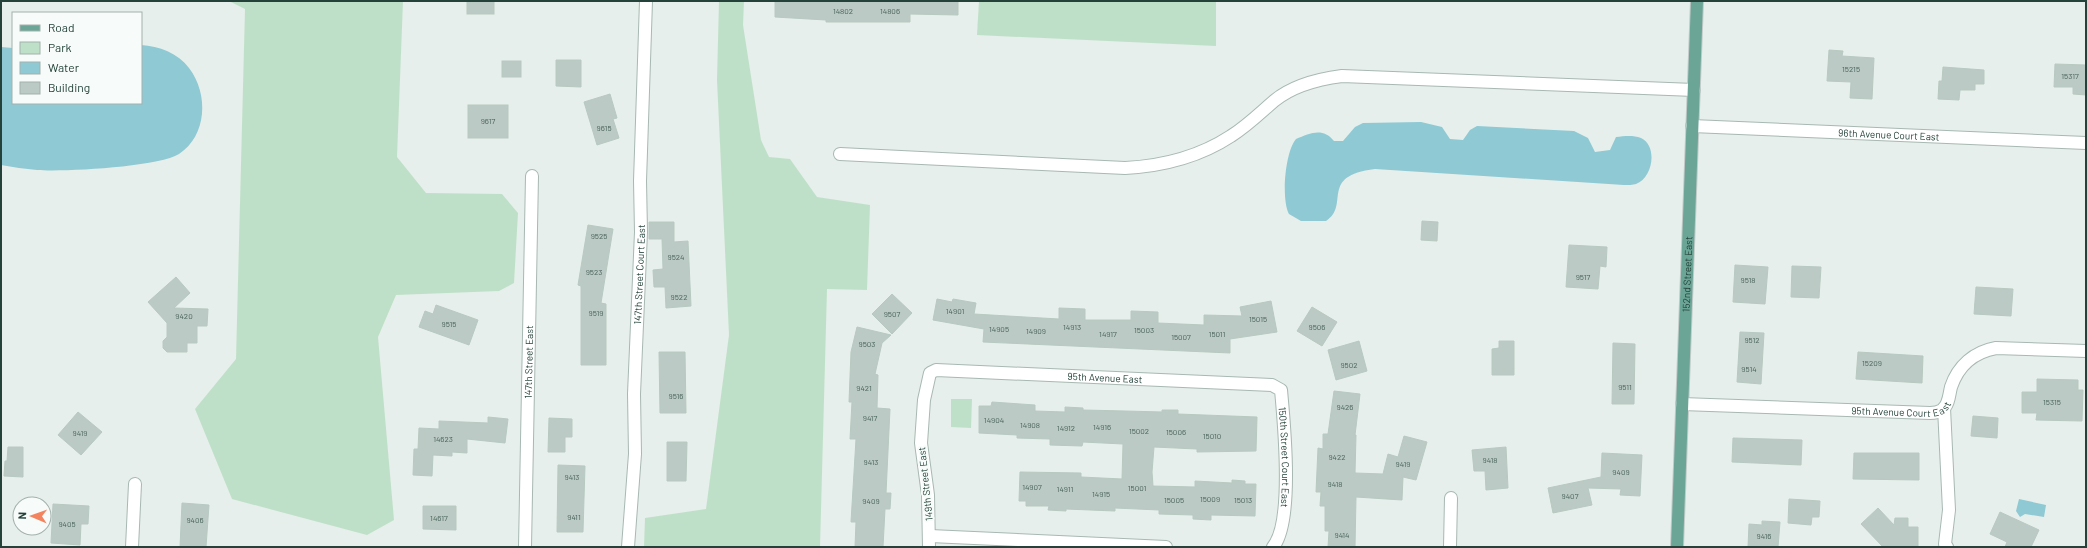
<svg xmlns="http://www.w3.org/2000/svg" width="2087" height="548" viewBox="0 0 2087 548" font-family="Barlow,sans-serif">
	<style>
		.green { fill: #bfe0c8 }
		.water { fill: #8ec9d4 }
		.building { fill: #bbcac4; stroke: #b8c9c2 }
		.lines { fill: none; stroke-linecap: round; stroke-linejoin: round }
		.minor-casing { stroke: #a8b8b2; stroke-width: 14 }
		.major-casing { stroke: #c2cac8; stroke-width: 14 }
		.minor { stroke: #fff; stroke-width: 12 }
		.major { stroke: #6aa596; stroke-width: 12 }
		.labels { text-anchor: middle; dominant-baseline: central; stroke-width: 4; stroke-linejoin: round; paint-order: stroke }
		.number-label { font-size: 8px; fill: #4a645c }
		.street-label { font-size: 10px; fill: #24423a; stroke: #f7fbf9 }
	</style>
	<rect width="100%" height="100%" fill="#e6efeb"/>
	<!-- green -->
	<g class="green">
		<polygon points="229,1 403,1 397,157 426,193 502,194 518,213 514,283 499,291 396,295 378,337 394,520 367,535 232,499 195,409 236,359 245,9"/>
		<polygon points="719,1 744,1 743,25 761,140 769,157 790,159 817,197 870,205 867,290 827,289 820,547 644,547 645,518 706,509 729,335 717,80"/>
		<polygon points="979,1 1216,1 1216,46 977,35"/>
		<polygon points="951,399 972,399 971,428 951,427"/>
	</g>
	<!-- water -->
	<g class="water">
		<path d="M 141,45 C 159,46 178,53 189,68 C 209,94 207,136 179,154 C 158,167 64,172 37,170 C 25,169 13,167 1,165 L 1,47 L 13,48 L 13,103 L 141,103 Z"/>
		<path d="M 1421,122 L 1442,127 L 1450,139 L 1463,140 L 1470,130 L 1477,126 L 1574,131 L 1588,138 L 1595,152 L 1610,150 L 1616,137 C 1625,136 1633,135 1641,138 C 1658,146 1653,178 1636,184 C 1633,185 1628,185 1624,185 L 1375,169 C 1318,176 1351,205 1326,221 L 1301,221 L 1289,214 C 1281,199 1285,152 1296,139 C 1310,133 1323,127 1334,141 L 1343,141 L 1355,127 L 1363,123 Z"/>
		<polygon points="2019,499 2046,505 2044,517 2025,514 2020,517 2016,511"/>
	</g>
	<!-- building -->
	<g class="building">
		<rect x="467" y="1" width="27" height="13"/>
		<polygon points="775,1 958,1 958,15 910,14 910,22 826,22 826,20 775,17"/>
		<polygon points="1829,50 1843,51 1842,56 1874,58 1872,99 1850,98 1851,82 1827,81"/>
		<polygon points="556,60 581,60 581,87 556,86"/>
		<rect x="502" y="61" width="19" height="16"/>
		<polygon points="2055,64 2086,65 2086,95 2073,94 2073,87 2054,87"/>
		<polygon points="1943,67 1984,70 1984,84 1975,84 1975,90 1960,90 1959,100 1938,99 1939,81 1942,81"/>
		<polygon points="610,94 617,118 613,119 619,138 597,145 584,102"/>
		<rect x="468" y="105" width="40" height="33"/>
		<polygon points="1422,221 1438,222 1437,241 1421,240"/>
		<polygon points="649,222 674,222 674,242 688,241 691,306 666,308 665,287 654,287 653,270 663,269 662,239 649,239"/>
		<polygon points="588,225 613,229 601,303 606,304 606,365 581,365 581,286 578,285"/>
		<polygon points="1569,245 1607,247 1606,267 1600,266 1598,289 1566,287"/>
		<polygon points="1735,265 1768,267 1765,304 1733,302"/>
		<polygon points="1792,266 1821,267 1819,298 1791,297"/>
		<polygon points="176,277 190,293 174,308 208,309 207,326 197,326 197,343 187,343 187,352 167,352 163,348 163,341 167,337 167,323 148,302"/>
		<polygon points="1976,287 2013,289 2011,316 1974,314"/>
		<polygon points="892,294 912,313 892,334 872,314"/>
		<polygon points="937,299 952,302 953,299 976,303 974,314 1059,319 1059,308 1085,309 1085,320 1131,320 1131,311 1158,312 1158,323 1204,325 1204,315 1242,316 1240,307 1271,301 1277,332 1230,339 1230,353 983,342 984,329 933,320"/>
		<polygon points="436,305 478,320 469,345 419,327 425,311 433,314"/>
		<polygon points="1312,307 1337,322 1322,346 1297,331"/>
		<polygon points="857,327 891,335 882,343 875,374 878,375 877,408 890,409 886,493 891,493 890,509 885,509 883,547 855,547 856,522 851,522 856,439 850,439 852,402 849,402 851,352"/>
		<polygon points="1740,332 1764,333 1761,384 1737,382"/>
		<polygon points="1359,341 1367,371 1336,380 1328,350"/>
		<polygon points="1499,341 1514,341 1514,375 1492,375 1492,349 1499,348"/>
		<polygon points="1613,343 1635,344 1634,404 1612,404"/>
		<polygon points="659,352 685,352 686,413 660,413"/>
		<polygon points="1858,352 1923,356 1922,383 1856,379"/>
		<polygon points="2037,379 2078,380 2078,390 2083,390 2082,421 2036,420 2037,413 2022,413 2022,392 2037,392"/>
		<polygon points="1334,391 1360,394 1355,435 1356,435 1355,473 1383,474 1388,454 1398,457 1404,436 1427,442 1416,480 1403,477 1402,500 1356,497 1355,547 1328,547 1329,531 1325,531 1325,506 1320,506 1321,492 1316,492 1318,448 1323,449 1323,434 1328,434"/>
		<polygon points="992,402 1035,405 1035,411 1065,412 1065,407 1083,408 1083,410 1125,411 1162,412 1162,410 1178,410 1178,414 1257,417 1256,451 1197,452 1197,449 1154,447 1152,472 1153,486 1195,487 1195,481 1232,483 1232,480 1245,481 1245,484 1256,484 1255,516 1211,515 1211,520 1193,519 1193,515 1159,514 1159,510 1115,508 1115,511 1066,509 1066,511 1048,510 1049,506 1026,506 1026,501 1019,501 1020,472 1081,473 1081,477 1122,479 1123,444 1083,442 1082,446 1050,445 1050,439 1017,438 1017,435 979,433 979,406 991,406"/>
		<polygon points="78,412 102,432 81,455 58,435"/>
		<polygon points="1973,416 1998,418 1997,438 1971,436"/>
		<polygon points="488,417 508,419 505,443 467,439 467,453 452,452 452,456 433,455 432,476 413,475 414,449 418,449 419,428 439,429 439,421 488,423"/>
		<polygon points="549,418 572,419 572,437 565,437 565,452 548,452"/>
		<polygon points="1733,438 1802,440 1801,465 1732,462"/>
		<polygon points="667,442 687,442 686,481 667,481"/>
		<polygon points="8,447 23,447 23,477 4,476 5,461 7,461"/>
		<polygon points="1506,447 1508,488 1486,490 1485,471 1474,471 1472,450"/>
		<polygon points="1602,453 1642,455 1640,496 1620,495 1621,489 1588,488 1592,505 1553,513 1548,488 1601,477"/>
		<polygon points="1854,453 1919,453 1919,480 1853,479"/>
		<polygon points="558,465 585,466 583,532 557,532"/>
		<polygon points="1789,499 1820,501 1819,517 1812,517 1811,525 1788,523"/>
		<polygon points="182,503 209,505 206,547 180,547"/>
		<polygon points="53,504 89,506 88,524 81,524 80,545 51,543"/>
		<polygon points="423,506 456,506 456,530 423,529"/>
		<polygon points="1878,508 1894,525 1895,518 1908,518 1908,527 1918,527 1918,547 1883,547 1861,524"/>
		<polygon points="2000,512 2039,530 2031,547 2005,547 2007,542 1990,534"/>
		<polygon points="1762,521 1780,522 1778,547 1748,547 1749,524 1762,525"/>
	</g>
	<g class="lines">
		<defs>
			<g id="minor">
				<path id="s1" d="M 1692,126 L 2086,143"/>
				<path d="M 840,154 L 1125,168 C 1163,166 1199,157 1231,136 C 1247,126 1260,113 1274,101 C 1292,86 1319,79 1342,76 L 1694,90"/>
				<path id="s2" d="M 1682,404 L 1930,413 C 1933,413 1939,412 1942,410 C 1949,405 1949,395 1951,387 C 1958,366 1974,352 1996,348 L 2086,351"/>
				<polyline points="1944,408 1949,510 1945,544 1947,547"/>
				<polyline points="930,536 1166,547"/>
				<polyline points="132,547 135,484"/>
				<path id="s3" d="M 525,547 L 532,176"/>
				<path id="s4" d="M 628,547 L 635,454 L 634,394 L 641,232 L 640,181 L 646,1"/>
				<path id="s5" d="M 929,547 L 928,495 L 921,443 L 924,400 L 930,373 L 936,370 L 1272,385 L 1281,390 C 1284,423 1294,522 1273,547"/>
				<polyline points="1450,547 1451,498"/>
			</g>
			<g id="major">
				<path id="s6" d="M 1677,547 L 1697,1"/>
			</g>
		</defs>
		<!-- minor casing -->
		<use href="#minor" class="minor-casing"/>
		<!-- major casing -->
		<use href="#major" class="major-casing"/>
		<!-- minor -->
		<use href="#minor" class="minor"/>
		<!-- major -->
		<use href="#major" class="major"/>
	</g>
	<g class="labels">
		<!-- number labels -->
		<g class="number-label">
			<text x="843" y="11">14802</text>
			<text x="890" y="11">14806</text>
			<text x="1851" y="69">15215</text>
			<text x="2070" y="76">15317</text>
			<text x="488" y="121">9617</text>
			<text x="604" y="128">9615</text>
			<text x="599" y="236">9525</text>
			<text x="676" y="257">9524</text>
			<text x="594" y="272">9523</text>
			<text x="1583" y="277">9517</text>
			<text x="1748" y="280">9518</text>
			<text x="679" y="297">9522</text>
			<text x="955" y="311">14901</text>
			<text x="596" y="313">9519</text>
			<text x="892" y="314">9507</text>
			<text x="184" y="316">9420</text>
			<text x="1258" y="319">15015</text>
			<text x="449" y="324">9515</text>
			<text x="1072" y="327">14913</text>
			<text x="1317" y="327">9506</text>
			<text x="999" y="329">14905</text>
			<text x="1144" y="330">15003</text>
			<text x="1036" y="331">14909</text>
			<text x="1108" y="334">14917</text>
			<text x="1217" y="334">15011</text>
			<text x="1181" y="337">15007</text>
			<text x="1752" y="340">9512</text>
			<text x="867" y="344">9503</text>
			<text x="1872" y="363">15209</text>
			<text x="1349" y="365">9502</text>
			<text x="1749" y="369">9514</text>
			<text x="1625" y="387">9511</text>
			<text x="864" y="388">9421</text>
			<text x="676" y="396">9516</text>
			<text x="2052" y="402">15315</text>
			<text x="1345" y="407">9426</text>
			<text x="870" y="418">9417</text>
			<text x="994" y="420">14904</text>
			<text x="1030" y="425">14908</text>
			<text x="1102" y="427">14916</text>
			<text x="1066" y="428">14912</text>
			<text x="1139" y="431">15002</text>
			<text x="1176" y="432">15006</text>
			<text x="80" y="433">9419</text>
			<text x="1212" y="436">15010</text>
			<text x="443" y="439">14623</text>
			<text x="1337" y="457">9422</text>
			<text x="1490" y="460">9418</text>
			<text x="871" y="462">9413</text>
			<text x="1403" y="464">9419</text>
			<text x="1621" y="472">9409</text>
			<text x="572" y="477">9413</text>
			<text x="1335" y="484">9418</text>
			<text x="1032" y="487">14907</text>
			<text x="1137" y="488">15001</text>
			<text x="1065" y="489">14911</text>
			<text x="1101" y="494">14915</text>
			<text x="1570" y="496">9407</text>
			<text x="1210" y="499">15009</text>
			<text x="1174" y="500">15005</text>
			<text x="1243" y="500">15013</text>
			<text x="871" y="501">9409</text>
			<text x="574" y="517">9411</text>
			<text x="439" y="518">14617</text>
			<text x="195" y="520">9406</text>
			<text x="67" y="524">9405</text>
			<text x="1342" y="535">9414</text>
			<text x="1764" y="536">9416</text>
		</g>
		<!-- street labels -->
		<g class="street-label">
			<text stroke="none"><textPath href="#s1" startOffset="197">96th Avenue Court East</textPath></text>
			<text stroke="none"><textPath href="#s4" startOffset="273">147th Street Court East</textPath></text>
			<text stroke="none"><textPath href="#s6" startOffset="273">152nd Street East</textPath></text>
			<text stroke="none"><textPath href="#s3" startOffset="185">147th Street East</textPath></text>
			<text stroke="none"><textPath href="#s5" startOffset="351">95th Avenue East</textPath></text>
			<text stroke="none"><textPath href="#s2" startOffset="220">95th Avenue Court East</textPath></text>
			<text stroke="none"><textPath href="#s5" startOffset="596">150th Street Court East</textPath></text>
			<text transform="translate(925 484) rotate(-96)">149th Street East</text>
		</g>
	</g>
	<!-- border -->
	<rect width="2087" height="548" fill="none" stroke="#24423a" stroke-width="4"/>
	<!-- legend -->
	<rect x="12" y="12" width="130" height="92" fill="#f7fbf9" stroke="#a3b1ad"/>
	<rect x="20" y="25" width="20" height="6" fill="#6aa596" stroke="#a3b1ad"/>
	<text x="48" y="32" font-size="12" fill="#24423a">Road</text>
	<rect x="20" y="42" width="20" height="12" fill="#bfe0c8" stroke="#a3b1ad"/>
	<text x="48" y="52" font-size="12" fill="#24423a">Park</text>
	<rect x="20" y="62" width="20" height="12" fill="#8ec9d4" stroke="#a3b1ad"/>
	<text x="48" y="72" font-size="12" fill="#24423a">Water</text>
	<rect x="20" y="82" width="20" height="12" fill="#bbcac4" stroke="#a3b1ad"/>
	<text x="48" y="92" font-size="12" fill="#24423a">Building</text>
	<!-- north arrow -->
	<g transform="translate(32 516) rotate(272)"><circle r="19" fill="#f7fbf9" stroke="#a3b1ad"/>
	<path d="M0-3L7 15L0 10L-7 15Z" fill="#f4845f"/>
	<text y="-6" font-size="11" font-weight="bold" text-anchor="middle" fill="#24423a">N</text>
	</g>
</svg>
